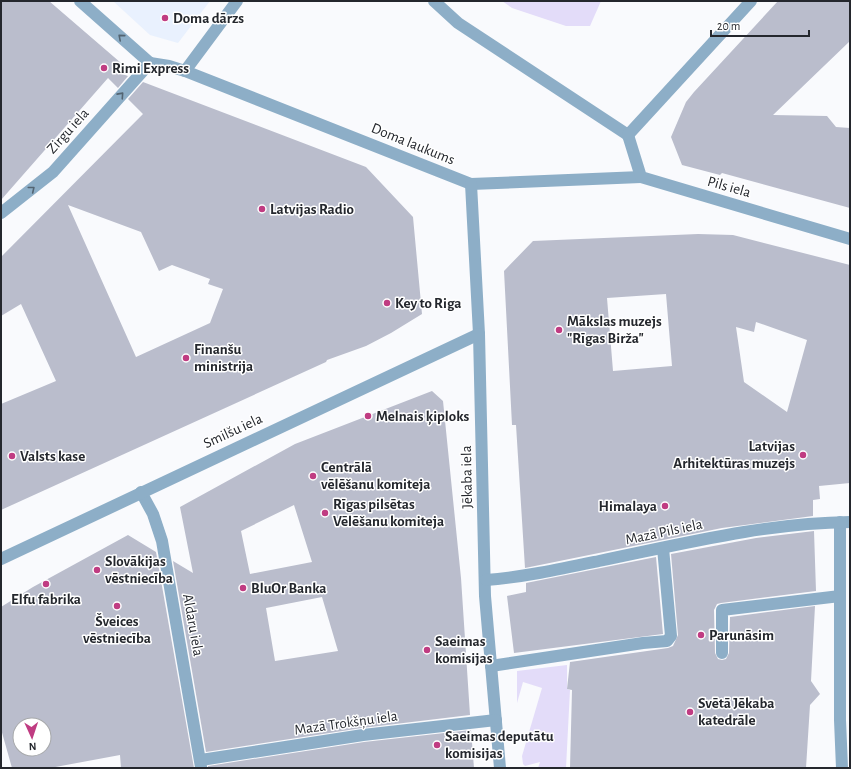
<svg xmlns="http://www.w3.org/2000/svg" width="851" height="769" viewBox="0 0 851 769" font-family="'Alegreya Sans',sans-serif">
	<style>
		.built { fill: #e9f1fe }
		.green { fill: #e3dcf9 }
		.building { fill: #babdcc; fill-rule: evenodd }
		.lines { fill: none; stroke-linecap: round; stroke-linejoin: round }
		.minor { stroke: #8daec7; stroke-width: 12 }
		.oneway { stroke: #536472 }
		.poi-dot { fill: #c03c82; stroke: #fff; stroke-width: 1.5 }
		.labels { text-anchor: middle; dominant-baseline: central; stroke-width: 3; stroke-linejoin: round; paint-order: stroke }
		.poi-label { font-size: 15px; font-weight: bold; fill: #24272d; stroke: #fff; text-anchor: start }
		.street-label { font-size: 15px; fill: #24272d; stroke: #fff }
	</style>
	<rect width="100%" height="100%" fill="#f9fafd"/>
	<!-- built -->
	<polygon class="built" points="113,1 210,1 178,43 150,35"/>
	<!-- green -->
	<g class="green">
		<polygon points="502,1 601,1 590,26 566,26 512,8"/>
		<polygon points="567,665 567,689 570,690 566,768 538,768 540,762 525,766 523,764 522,756 542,688 523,682 517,703 517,671"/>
	</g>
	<!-- building -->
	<g class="building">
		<polygon points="1,1 49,1 121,63 113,71 128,76 118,88 108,78 1,200"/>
		<polygon points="778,1 850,1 850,41 773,115 827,116 836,127 850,128 850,208 722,173 720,175 682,165 671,137 686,102 694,92"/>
		<path d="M 143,82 L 366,167 L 413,217 L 422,314 L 391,333 L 366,346 L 327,360 L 326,362 L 1,510 L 1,404 L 56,381 L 21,304 L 1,316 L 1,257 L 143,114 L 128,99 ZM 68,205 L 141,232 L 159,271 L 172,265 L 210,279 L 208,284 L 223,289 L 210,323 L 136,357 Z"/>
		<path d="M 698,234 L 733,235 L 850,265 L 850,483 L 819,486 L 820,499 L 813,500 L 813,516 L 722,528 L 525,568 L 516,425 L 512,425 L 504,271 L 533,241 ZM 666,294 L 672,366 L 613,371 L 607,298 ZM 756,322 L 807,340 L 787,412 L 744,382 L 736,327 L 754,332 Z"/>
		<path d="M 432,391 L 443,401 L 461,578 L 470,715 L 362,728 L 206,752 L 173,561 L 193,573 L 180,507 L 295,444 ZM 294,505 L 312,562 L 250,574 L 241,531 ZM 322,597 L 338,651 L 275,661 L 266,608 Z"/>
		<polygon points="814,531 816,591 721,603 717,604 714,610 715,653 718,659 722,660 726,659 729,653 730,617 815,606 811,681 820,694 810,705 806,768 570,768 572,690 567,689 570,662 668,648 673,646 678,635 671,554 756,538"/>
		<path d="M 128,535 L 156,552 L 194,768 L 121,768 L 120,755 L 50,768 L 12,768 L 1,729 L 1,607 L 33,587 ZM 20,725 L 44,725 L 44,749 L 20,749 Z"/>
		<polygon points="656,557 663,634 514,653 507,596 526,592 526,583"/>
		<polygon points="471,730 474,768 208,768 208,766 364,742"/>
	</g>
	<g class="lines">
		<!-- minor -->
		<g class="minor">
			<polyline points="80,1 150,63"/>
			<polyline points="434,1 458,23 628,135"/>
			<polyline points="150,63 169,66 185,71 471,184 641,177"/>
			<polyline points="185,71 237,1"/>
			<polyline points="628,135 641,177 850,239"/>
			<polyline points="628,135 751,1"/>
			<polyline points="471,184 479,334 485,596 500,768"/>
			<polyline points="1,213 53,172 150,63"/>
			<polyline points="141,492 153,514 162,541 201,767"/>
			<polyline points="840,522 840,720 842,768"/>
			<polyline points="1,559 479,334"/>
			<path d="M 486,580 C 524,577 561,569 599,561 C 682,544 765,523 850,522"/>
			<polyline points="722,653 722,610 840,596"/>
			<polyline points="491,666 643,643 667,641 671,636 663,548"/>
			<polyline points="201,760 363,735 496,720"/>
		</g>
	</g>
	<!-- one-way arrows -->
	<defs><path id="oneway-chevron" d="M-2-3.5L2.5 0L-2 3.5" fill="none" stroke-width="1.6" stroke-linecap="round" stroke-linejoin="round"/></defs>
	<g class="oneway">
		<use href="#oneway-chevron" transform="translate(121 37) rotate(-139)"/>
		<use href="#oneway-chevron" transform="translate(121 95) rotate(-48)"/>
		<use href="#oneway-chevron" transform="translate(32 189) rotate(-39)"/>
	</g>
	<!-- markers -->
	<g class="poi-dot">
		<circle cx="165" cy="18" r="4"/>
		<circle cx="104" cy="68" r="4"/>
		<circle cx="262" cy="209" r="4"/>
		<circle cx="387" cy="303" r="4"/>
		<circle cx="559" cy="330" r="4"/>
		<circle cx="186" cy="358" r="4"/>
		<circle cx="368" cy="416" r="4"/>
		<circle cx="803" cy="455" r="4"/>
		<circle cx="12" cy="456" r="4"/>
		<circle cx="313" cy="476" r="4"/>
		<circle cx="665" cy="506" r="4"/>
		<circle cx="325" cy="513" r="4"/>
		<circle cx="97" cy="570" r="4"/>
		<circle cx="46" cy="584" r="4"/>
		<circle cx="243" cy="588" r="4"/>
		<circle cx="117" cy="606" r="4"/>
		<circle cx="701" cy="635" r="4"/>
		<circle cx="427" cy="650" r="4"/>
		<circle cx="690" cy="712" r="4"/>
		<circle cx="437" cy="745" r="4"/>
	</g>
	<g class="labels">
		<!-- poi labels -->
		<g class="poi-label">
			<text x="173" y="18">Doma dārzs</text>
			<text x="112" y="68">Rimi Express</text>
			<text x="270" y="209">Latvijas Radio</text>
			<text x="395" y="303">Key to Riga</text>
			<text x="567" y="321">Mākslas muzejs<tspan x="567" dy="17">"Rīgas Birža"</tspan></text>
			<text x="194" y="349">Finanšu<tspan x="194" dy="17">ministrija</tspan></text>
			<text x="376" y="416">Melnais ķiploks</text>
			<text x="795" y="446" text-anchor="end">Latvijas<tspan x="795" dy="17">Arhitektūras muzejs</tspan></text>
			<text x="20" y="456">Valsts kase</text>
			<text x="321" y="467">Centrālā<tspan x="321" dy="17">vēlēšanu komiteja</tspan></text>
			<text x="333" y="504">Rīgas pilsētas<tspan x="333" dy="17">Vēlēšanu komiteja</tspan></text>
			<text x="657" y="506" text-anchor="end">Himalaya</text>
			<text x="105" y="561">Slovākijas<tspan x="105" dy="17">vēstniecība</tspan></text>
			<text x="251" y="588">BluOr Banka</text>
			<text x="46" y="599" text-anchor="middle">Elfu fabrika</text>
			<text x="117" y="621" text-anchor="middle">Šveices<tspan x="117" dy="17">vēstniecība</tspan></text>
			<text x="709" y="635">Parunāsim</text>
			<text x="435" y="641">Saeimas<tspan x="435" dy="17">komisijas</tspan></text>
			<text x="698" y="703">Svētā Jēkaba<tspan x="698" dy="17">katedrāle</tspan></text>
			<text x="445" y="736">Saeimas deputātu<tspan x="445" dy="17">komisijas</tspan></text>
		</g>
		<!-- street labels -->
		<g class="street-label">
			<text transform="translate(68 131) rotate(-48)">Zirgu iela</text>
			<text transform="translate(413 144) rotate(22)">Doma laukums</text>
			<text transform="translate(729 187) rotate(16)">Pils iela</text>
			<text transform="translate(233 431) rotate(-25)">Smilšu iela</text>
			<text transform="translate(467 477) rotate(-91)">Jēkaba iela</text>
			<text transform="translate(664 532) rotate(-12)">Mazā Pils iela</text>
			<text transform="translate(193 625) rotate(80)">Aldaru iela</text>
			<text transform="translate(346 723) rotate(-8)">Mazā Trokšņu iela</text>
		</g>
	</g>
	<!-- border -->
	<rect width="851" height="769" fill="none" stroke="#24272d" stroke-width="4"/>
	<!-- north arrow -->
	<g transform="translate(32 737) rotate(177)"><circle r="19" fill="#ffffff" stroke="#a7a9ab"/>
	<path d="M0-3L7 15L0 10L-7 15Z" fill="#c03c82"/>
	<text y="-6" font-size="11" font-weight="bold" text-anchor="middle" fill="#24272d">N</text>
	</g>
	<!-- scale -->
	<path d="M711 30v6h98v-6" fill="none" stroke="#24272d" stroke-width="2"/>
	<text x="717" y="30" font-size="12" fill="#24272d" stroke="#ffffff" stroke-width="3" paint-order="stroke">20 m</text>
</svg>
